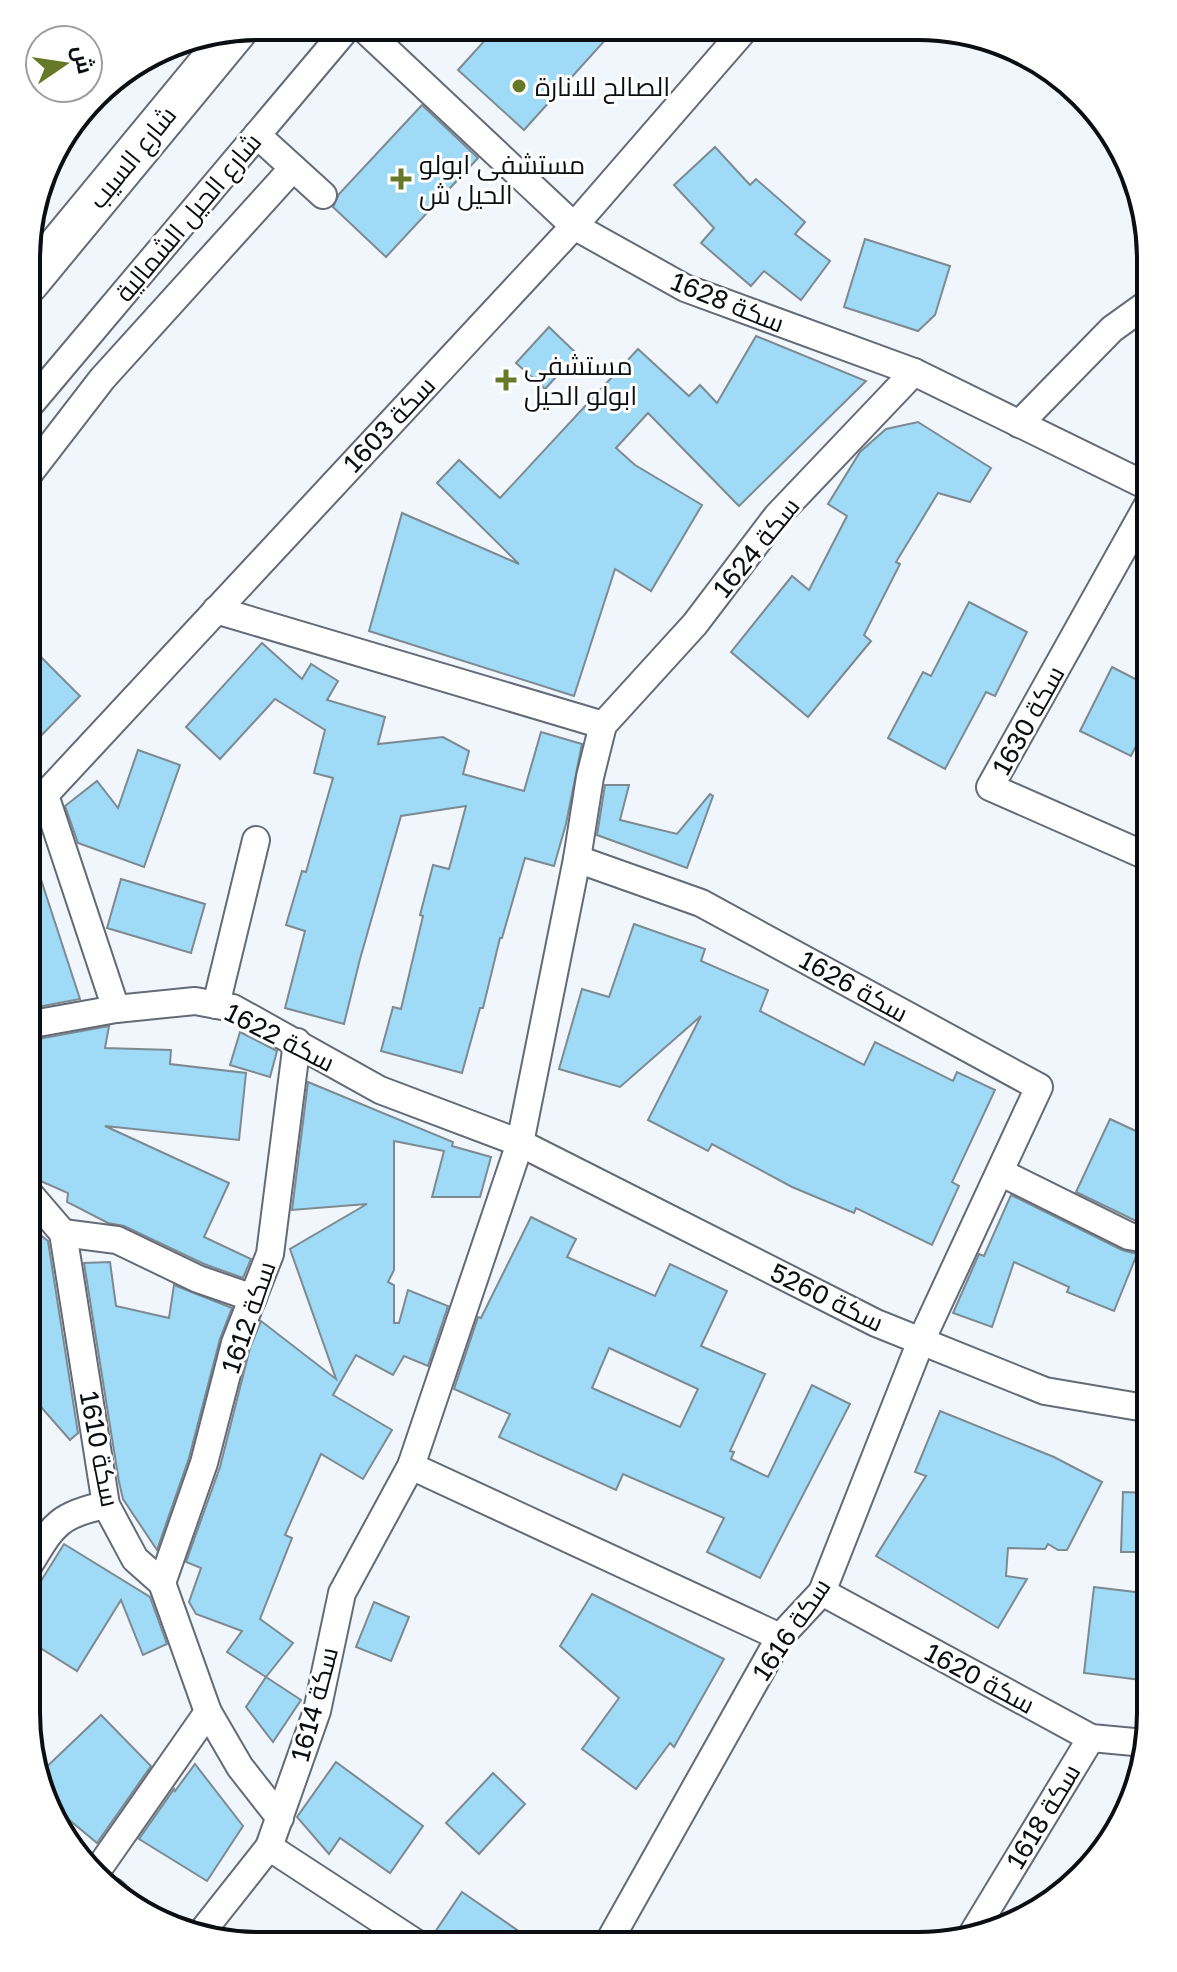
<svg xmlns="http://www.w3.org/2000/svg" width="1177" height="1972" viewBox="0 0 1177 1972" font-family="'Golos Text',Cairo,sans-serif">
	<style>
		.building { fill: #9fdaf7; stroke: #7d8a91; stroke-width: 2; fill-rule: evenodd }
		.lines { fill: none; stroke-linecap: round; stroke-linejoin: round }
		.minor-casing { stroke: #646b76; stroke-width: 30 }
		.highway-casing { stroke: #646b76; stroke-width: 44 }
		.minor { stroke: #fff; stroke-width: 26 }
		.highway { stroke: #fff; stroke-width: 40 }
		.poi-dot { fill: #667929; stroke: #fff; stroke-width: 3 }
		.labels { text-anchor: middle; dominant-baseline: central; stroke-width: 6; stroke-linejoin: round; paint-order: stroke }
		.poi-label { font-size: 26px; fill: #0b0e12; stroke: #fff; text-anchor: start }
		.street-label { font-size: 26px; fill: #0b0e12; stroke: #fff }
		.rim { fill: none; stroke: #0b0e12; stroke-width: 4 }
	</style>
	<rect width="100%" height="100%" fill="#f1f6fd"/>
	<!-- building -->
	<g class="building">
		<polygon points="497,27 616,28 524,130 458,70"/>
		<polygon points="422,105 478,158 386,257 333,207 339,194"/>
		<polygon points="715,147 750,185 756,179 805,222 795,234 830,261 801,300 764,271 751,286 701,243 714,228 674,185"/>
		<polygon points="865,239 950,266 935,315 918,331 844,307"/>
		<polygon points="549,327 577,354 545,389 516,363"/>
		<polygon points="756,336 866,381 739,506 648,413 616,448 635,465 702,505 651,591 615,569 574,696 369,631 402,513 519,564 437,483 459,460 500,498 638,349 689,396 700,385 717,403"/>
		<polygon points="918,422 991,468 970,502 938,493 896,562 900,564 864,635 871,641 808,717 731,652 792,576 809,590 847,516 828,504 860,452 886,429"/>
		<polygon points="969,602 1027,632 995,696 986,692 945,769 888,738 923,672 931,676"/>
		<polygon points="27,643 80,696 27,750"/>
		<polygon points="262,643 302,679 311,664 338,681 327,700 385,717 378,744 443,737 469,751 463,774 524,791 541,732 582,744 566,824 554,866 525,858 502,938 500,938 483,1008 480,1008 462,1073 381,1051 393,1007 401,1009 423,916 420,915 433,865 449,869 466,806 401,816 360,959 344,1024 285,1008 305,931 286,925 302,871 306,872 333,778 314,773 325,730 275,699 220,759 186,727"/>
		<polygon points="1112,667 1151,687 1151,716 1131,756 1080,731"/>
		<polygon points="138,750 180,765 144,867 78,843 65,806 97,781 118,808"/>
		<polygon points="605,785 629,785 620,820 677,834 710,794 713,796 687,868 597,835"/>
		<polygon points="27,849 31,849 80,999 27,1009"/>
		<polygon points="121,879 205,904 191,953 107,928"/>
		<polygon points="634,924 705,949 701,961 768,990 760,1011 864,1065 875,1042 953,1081 957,1072 995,1090 952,1182 959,1186 932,1245 856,1208 854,1213 792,1187 712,1144 708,1151 648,1120 701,1016 620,1087 559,1069 582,989 609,997"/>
		<polygon points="109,1026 105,1048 171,1050 170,1064 246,1073 239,1140 105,1126 229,1183 204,1237 251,1259 243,1278 204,1264 124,1226 108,1223 67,1202 68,1193 27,1175 27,1041"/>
		<polygon points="240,1032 277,1051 270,1077 230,1065"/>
		<polygon points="308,1082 453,1142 452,1146 491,1157 480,1197 432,1197 444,1151 394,1141 394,1270 388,1282 394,1285 394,1323 399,1323 408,1290 448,1306 428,1366 404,1356 393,1375 356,1355 333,1395 392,1430 363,1479 321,1454 285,1535 292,1538 260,1619 293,1643 266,1677 227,1652 242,1631 196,1614 189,1602 201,1568 186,1562 220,1467 250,1348 261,1321 336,1379 290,1249 367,1204 292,1210"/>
		<polygon points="1110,1119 1151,1138 1151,1190 1136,1221 1076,1192"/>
		<polygon points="1011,1195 1122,1250 1137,1254 1114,1311 1067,1292 1069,1287 1014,1262 992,1327 953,1313 979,1254 984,1256"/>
		<path d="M 531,1217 L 576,1239 L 567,1257 L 655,1296 L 670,1264 L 727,1291 L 701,1346 L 765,1374 L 730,1451 L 734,1452 L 731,1459 L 768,1477 L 812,1385 L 850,1404 L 760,1578 L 707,1552 L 724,1518 L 623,1474 L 616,1490 L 499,1437 L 510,1414 L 454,1389 L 478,1317 L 481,1318 ZM 609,1348 L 698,1389 L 680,1427 L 592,1388 Z"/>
		<polygon points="27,1224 48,1241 78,1433 70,1440 26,1390"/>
		<polygon points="110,1262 116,1306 169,1318 174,1285 232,1308 220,1339 189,1458 157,1550 123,1499 119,1482 84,1263"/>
		<polygon points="940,1411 1054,1457 1102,1482 1067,1550 1058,1550 1048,1544 1045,1549 1008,1548 1006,1576 1027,1579 998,1628 876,1556 926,1476 915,1472"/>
		<polygon points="1123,1492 1151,1493 1151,1552 1121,1552"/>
		<polygon points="64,1544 150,1597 167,1644 143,1655 121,1600 77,1671 26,1639 26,1605"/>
		<polygon points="1094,1587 1151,1594 1150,1681 1084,1673"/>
		<polygon points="592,1594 724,1659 674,1747 670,1743 636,1789 582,1749 619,1698 560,1646"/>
		<polygon points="374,1602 409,1617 391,1661 356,1647"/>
		<polygon points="266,1677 301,1700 273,1742 246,1707"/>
		<polygon points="101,1715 151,1766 97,1843 43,1798 38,1775"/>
		<polygon points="336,1762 423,1826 390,1873 340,1838 329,1854 297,1817"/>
		<polygon points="195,1764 243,1826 207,1881 139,1839 174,1789 175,1791"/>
		<polygon points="493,1773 525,1804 479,1854 446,1823"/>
		<polygon points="462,1892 539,1945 454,1945 435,1932"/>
	</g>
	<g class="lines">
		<defs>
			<g id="minor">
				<polyline points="362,27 574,226 685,288 914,372 1151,488"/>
				<polyline points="257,135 323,195"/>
				<polyline points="28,407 348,27"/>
				<polyline points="1019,424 1112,329 1151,301"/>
				<polyline points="28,475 102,379 293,168"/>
				<polyline points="216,610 603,725"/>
				<polyline points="45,795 116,1009"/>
				<polyline points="27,814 574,226 745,29"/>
				<polyline points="1151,858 990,787 1151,499"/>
				<polyline points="577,859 701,903 1039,1087 921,1341 822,1592 780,1637 607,1945"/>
				<polyline points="216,1005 256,840"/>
				<polyline points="27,1025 116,1009 195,1001 233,1008 380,1090 520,1143 876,1323 1045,1391 1151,1409"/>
				<polyline points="1000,1172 1129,1236 1151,1240"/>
				<polyline points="27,1191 63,1233 106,1505 135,1559 162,1583 208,1712 240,1767 280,1818"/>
				<polyline points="63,1233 117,1240 198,1279 253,1298"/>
				<polyline points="411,1466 780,1637"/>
				<path d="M 26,1570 C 52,1528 55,1515 106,1505"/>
				<polyline points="162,1583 204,1463 235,1343 270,1254 297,1042"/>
				<polyline points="822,1592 1091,1738 1145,1743"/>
				<polyline points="269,1847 419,1945"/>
				<polyline points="97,1871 208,1712"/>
				<polyline points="113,1892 119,1898"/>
				<polyline points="201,1933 269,1847 317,1711 342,1593 411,1466 520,1143 577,859 590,777 603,725 695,624 777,516 914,372"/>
				<polyline points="971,1936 1091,1738"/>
			</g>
			<polyline id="highway" points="28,283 236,31"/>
		</defs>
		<!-- minor casing -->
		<use href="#minor" class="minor-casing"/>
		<!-- highway casing -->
		<use href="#highway" class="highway-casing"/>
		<!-- minor -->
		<use href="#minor" class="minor"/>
		<!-- highway -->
		<use href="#highway" class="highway"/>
	</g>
	<!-- markers -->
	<g class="poi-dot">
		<circle cx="519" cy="86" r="8"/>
		<path d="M397 167h8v8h8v8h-8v8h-8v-8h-8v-8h8z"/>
		<path d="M502 368h8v8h8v8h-8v8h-8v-8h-8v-8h8z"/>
	</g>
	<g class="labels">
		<!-- poi labels -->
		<g class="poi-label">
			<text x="535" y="86">الصالح للانارة</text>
			<text x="419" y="164">مستشفى ابولو<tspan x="419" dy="30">الحيل ش</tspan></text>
			<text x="524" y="365">مستشفى<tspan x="524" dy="30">ابولو الحيل</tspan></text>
		</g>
		<!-- street labels -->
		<g class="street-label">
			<text transform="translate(132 157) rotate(-51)">شارع السيب</text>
			<text transform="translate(188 217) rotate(-50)">شارع الحيل الشمالية</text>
			<text transform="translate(728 302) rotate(22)">سكة 1628</text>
			<text transform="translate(389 424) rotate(-47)">سكة 1603</text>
			<text transform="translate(756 547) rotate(-51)">سكة 1624</text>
			<text transform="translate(1028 720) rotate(-61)">سكة 1630</text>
			<text transform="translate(854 986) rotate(29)">سكة 1626</text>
			<text transform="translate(280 1037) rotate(27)">سكة 1622</text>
			<text transform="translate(827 1297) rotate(26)">سكة 5260</text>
			<text transform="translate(248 1317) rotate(-71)">سكة 1612</text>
			<text transform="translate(100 1449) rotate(79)">سكة 1610</text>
			<text transform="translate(791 1629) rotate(-56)">سكة 1616</text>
			<text transform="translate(980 1678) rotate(28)">سكة 1620</text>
			<text transform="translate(314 1704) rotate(-75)">سكة 1614</text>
			<text transform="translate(1043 1816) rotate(-59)">سكة 1618</text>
		</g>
	</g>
	<!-- crop -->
	<path d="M0 0H1177V1972H0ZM259 40H918A219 219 0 0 1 1137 259V1713A219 219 0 0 1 918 1932H259A219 219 0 0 1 40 1713V259A219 219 0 0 1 259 40Z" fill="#fff" fill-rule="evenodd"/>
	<path class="rim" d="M259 40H918A219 219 0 0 1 1137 259V1713A219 219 0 0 1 918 1932H259A219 219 0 0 1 40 1713V259A219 219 0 0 1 259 40Z"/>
	<!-- north arrow -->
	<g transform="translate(64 64) rotate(77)"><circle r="38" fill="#ffffff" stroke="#9d9fa0" stroke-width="2"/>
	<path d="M0-6L14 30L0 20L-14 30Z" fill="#667929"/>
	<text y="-12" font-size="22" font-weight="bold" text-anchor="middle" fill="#0b0e12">ش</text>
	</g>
</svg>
